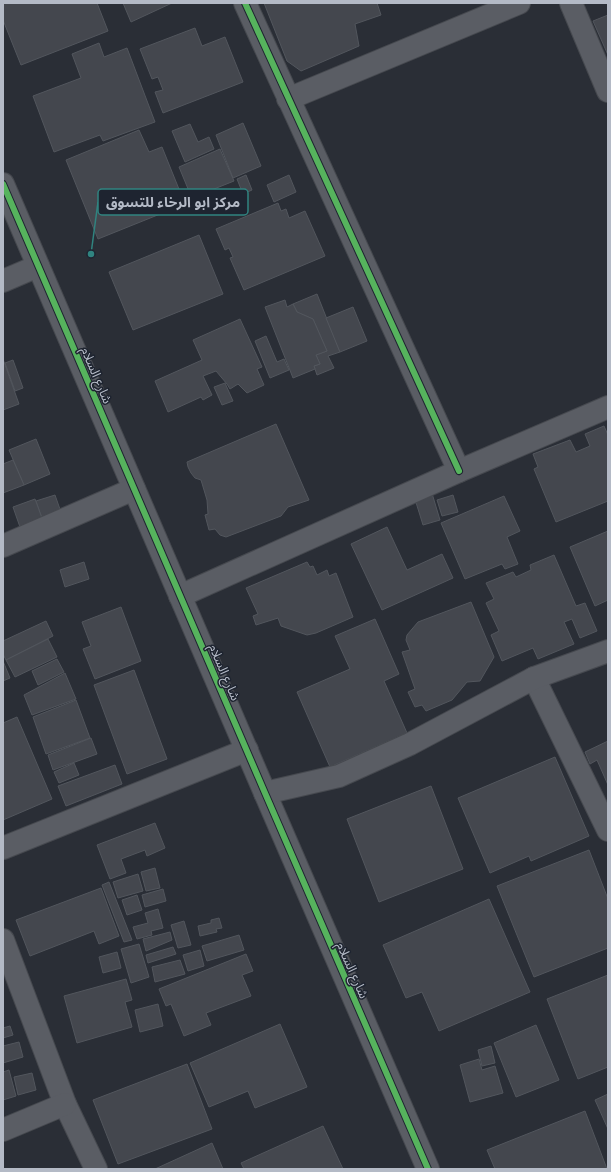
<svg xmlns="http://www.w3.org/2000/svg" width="611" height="1172" viewBox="0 0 611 1172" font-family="'Golos Text','Noto Sans Arabic',sans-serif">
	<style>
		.building { fill: #44474e; stroke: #52565d }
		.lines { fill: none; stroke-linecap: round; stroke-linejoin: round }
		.minor-casing { stroke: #46494f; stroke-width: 24 }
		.minor { stroke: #5a5d64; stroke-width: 22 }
		.cycleway-casing { stroke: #1e2430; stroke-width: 8 }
		.cycleway { stroke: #56b35d; stroke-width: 6 }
		.labels { text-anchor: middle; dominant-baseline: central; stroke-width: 3; stroke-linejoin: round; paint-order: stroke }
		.street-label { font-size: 13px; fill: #b4bac6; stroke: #1e2430 }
		.leader { fill: none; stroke: #308480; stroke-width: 1.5 }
		.callout-dot { fill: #308480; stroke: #1e2430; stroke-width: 1.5 }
		.callout { fill: #1e2430; stroke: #308480; stroke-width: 1.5 }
		.callout-label { font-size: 14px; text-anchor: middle; font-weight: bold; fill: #b4bac6 }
	</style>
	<rect width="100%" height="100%" fill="#2a2e36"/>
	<!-- building -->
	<g class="building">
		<polygon points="3,3 97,3 108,31 21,65 3,20"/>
		<polygon points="123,3 172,3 131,22"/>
		<polygon points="264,3 377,3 381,15 355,24 359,46 301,71 287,61"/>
		<polygon points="608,15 608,55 593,21"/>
		<polygon points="195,28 202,46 225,37 243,82 163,113 155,92 163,90 158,77 152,79 140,49"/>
		<polygon points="99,43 104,57 127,48 155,122 103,141 100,135 54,152 33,96 81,78 72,54"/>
		<polygon points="243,123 261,166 233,178 216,135"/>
		<polygon points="190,124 198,142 209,137 214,149 185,162 172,131"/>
		<polygon points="139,130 149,152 162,147 185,204 98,239 66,160"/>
		<polygon points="220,149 234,181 209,191 215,206 198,213 179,167"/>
		<polygon points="246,175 252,190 243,194 237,179"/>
		<polygon points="289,175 296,192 274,202 267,185"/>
		<polygon points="278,203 281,211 286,209 289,218 305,211 325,256 244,290 230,258 233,257 229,248 225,250 216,229"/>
		<polygon points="199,235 223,294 133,330 109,272"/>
		<polygon points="317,294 340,352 328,356 334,368 317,375 314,366 320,364 316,355 327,351 313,319 297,312 293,304"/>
		<polygon points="285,300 287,307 293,304 297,312 313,319 327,351 316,355 320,364 314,366 315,369 293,378 265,307"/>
		<polygon points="353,307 367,341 340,352 326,318"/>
		<polygon points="240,319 262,367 257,369 264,385 247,393 238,384 230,389 227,384 216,371 203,376 212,395 203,400 201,397 168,412 155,381 202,360 193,340"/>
		<polygon points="266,336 277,362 284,359 289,370 270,378 255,341"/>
		<polygon points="3,359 19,404 3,410"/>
		<polygon points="13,360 23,388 15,391 5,363"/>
		<polygon points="225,383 233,401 222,405 214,387"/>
		<polygon points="276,424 309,500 288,507 281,516 226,537 220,535 215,529 209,530 205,515 208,514 207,500 201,480 195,478 191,473 188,467 187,462"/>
		<polygon points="604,426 608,435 608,501 556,522 534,469 538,467 533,454 570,440 576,452 590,446 585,434"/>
		<polygon points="36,439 50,474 24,485 9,450"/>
		<polygon points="13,460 24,485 3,493 3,464"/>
		<polygon points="431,490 440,520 423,525 414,496"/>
		<polygon points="55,495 62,515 43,521 36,501"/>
		<polygon points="453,495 458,512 442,516 437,500"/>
		<polygon points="504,496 520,531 507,537 518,564 505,569 502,564 465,579 441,523"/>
		<polygon points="35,499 43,521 21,530 13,507"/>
		<polygon points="387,527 407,570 442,554 453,578 382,610 351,544"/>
		<polygon points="608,531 608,600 595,606 570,547"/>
		<polygon points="554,555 576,606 585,603 597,631 580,638 572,619 564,622 574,644 538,659 533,648 502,661 491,635 499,631 486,603 494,599 486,583 513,572 516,577 531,570 530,565"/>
		<polygon points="84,562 89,579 65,587 60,570"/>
		<polygon points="307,562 310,567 313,566 317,575 327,570 329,576 336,573 353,617 316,633 307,635 281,626 278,618 256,625 253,616 258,614 246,588"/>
		<polygon points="471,602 494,657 480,681 467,682 452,700 426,711 422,705 415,707 408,692 415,689 402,652 410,650 406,640 407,635 418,622"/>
		<polygon points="121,607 141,661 95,679 83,649 91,646 82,622"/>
		<polygon points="375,619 399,674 384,681 407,733 330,767 297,692 350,669 335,636"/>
		<polygon points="46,621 53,636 6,660 3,654 3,641"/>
		<polygon points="48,639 57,657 15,677 6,660"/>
		<polygon points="57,659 64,672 38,685 32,671"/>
		<polygon points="3,661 10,678 3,681"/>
		<polygon points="134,670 167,759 127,774 94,685"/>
		<polygon points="65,673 76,699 32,715 24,695"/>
		<polygon points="76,700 90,738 46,754 33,717"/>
		<polygon points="17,717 52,799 3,820 3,723"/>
		<polygon points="91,738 97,754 53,770 48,755"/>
		<polygon points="608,741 608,785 597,760 590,764 585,752"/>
		<polygon points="555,757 589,836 531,861 529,856 490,873 458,798"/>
		<polygon points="74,763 79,775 59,783 54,772"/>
		<polygon points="115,765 122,784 66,806 58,786"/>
		<polygon points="431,786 463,869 379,902 347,819"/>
		<polygon points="155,823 165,848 147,856 145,850 121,859 126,873 110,879 97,845"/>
		<polygon points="589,850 608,899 608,948 534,977 497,886"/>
		<polygon points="155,868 160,888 146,891 141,872"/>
		<polygon points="138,874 143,891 118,898 113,882"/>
		<polygon points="109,882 132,940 124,942 102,885"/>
		<polygon points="101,888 119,936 99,944 94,931 30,956 16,920"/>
		<polygon points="163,889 166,901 145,907 142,895"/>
		<polygon points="137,895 142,910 127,915 122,900"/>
		<polygon points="489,899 530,992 439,1031 422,992 406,998 383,945"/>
		<polygon points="158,909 163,928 151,931 152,935 137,939 133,927 148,923 145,913"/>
		<polygon points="219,918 222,928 216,929 217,932 200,936 198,926 211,923 211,920"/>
		<polygon points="184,921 191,945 178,948 171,925"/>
		<polygon points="170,932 172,940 146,951 143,939"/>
		<polygon points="239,935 244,950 207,961 202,946"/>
		<polygon points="139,944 149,977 131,983 121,949"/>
		<polygon points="173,947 176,954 148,963 146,955"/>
		<polygon points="200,950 204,966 188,971 183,955"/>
		<polygon points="117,952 121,968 103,973 99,957"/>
		<polygon points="246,954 253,971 242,975 251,996 206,1013 211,1025 184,1036 171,1004 166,1006 159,989"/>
		<polygon points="180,960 185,974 155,982 152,967"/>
		<polygon points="608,975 608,1067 578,1079 547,999"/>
		<polygon points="126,979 132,1000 125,1002 132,1027 77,1043 64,996"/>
		<polygon points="158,1004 163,1026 140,1032 135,1010"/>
		<polygon points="280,1024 307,1087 255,1108 248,1091 209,1107 190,1063"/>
		<polygon points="536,1025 559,1080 516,1097 494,1043"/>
		<polygon points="10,1026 13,1035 3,1038 3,1028"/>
		<polygon points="19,1042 23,1057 3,1063 3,1046"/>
		<polygon points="491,1046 495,1063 482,1066 478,1050"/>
		<polygon points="479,1059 482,1070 495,1066 503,1093 470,1102 460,1065"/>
		<polygon points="187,1064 212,1129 118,1164 93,1100"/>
		<polygon points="9,1070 16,1096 3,1100 3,1072"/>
		<polygon points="32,1073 36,1090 18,1095 14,1077"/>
		<polygon points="608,1094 608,1129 595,1100"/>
		<polygon points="585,1111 607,1169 495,1169 487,1150"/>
		<polygon points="323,1126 343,1169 244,1169 241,1163"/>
		<polygon points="212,1143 223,1169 155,1169"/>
	</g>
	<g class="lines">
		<defs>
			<g id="minor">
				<polyline points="245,3 459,471"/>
				<polyline points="571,3 608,91"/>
				<polyline points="288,99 519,3"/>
				<polyline points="3,184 265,793 428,1169"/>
				<polyline points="3,281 38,266"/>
				<polyline points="3,546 134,489"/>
				<polyline points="180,596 459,471 608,407"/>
				<polyline points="534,678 608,830"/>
				<polyline points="265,793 339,776 410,744 534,678 608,651"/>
				<polyline points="3,848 247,750"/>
				<polyline points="3,940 65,1104 96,1169"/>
				<polyline points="3,1130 65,1104"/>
			</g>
		</defs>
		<!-- minor casing -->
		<use href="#minor" class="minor-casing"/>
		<!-- minor -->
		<use href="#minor" class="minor"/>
		<defs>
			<g id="cycleway">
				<polyline points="245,3 459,471"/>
				<polyline points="3,184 265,793 428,1169"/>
			</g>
		</defs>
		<!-- cycleway casing -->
		<use href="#cycleway" class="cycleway-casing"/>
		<!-- cycleway -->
		<use href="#cycleway" class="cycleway"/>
	</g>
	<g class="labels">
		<!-- street labels -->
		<g class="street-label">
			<text transform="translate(97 375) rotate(67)">شارع السلام</text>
			<text transform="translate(225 672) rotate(67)">شارع السلام</text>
			<text transform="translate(353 970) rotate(66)">شارع السلام</text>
		</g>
	</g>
	<!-- callouts -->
	<path class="leader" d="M91 254L98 202"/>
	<circle class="callout-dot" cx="91" cy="254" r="4"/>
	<rect class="callout" x="98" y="189" width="150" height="26" rx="4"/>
	<g class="callout-label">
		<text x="173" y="207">مركز ابو الرخاء للتسوق</text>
	</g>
	<!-- border -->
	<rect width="611" height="1172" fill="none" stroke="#b4bac6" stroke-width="8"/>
</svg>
